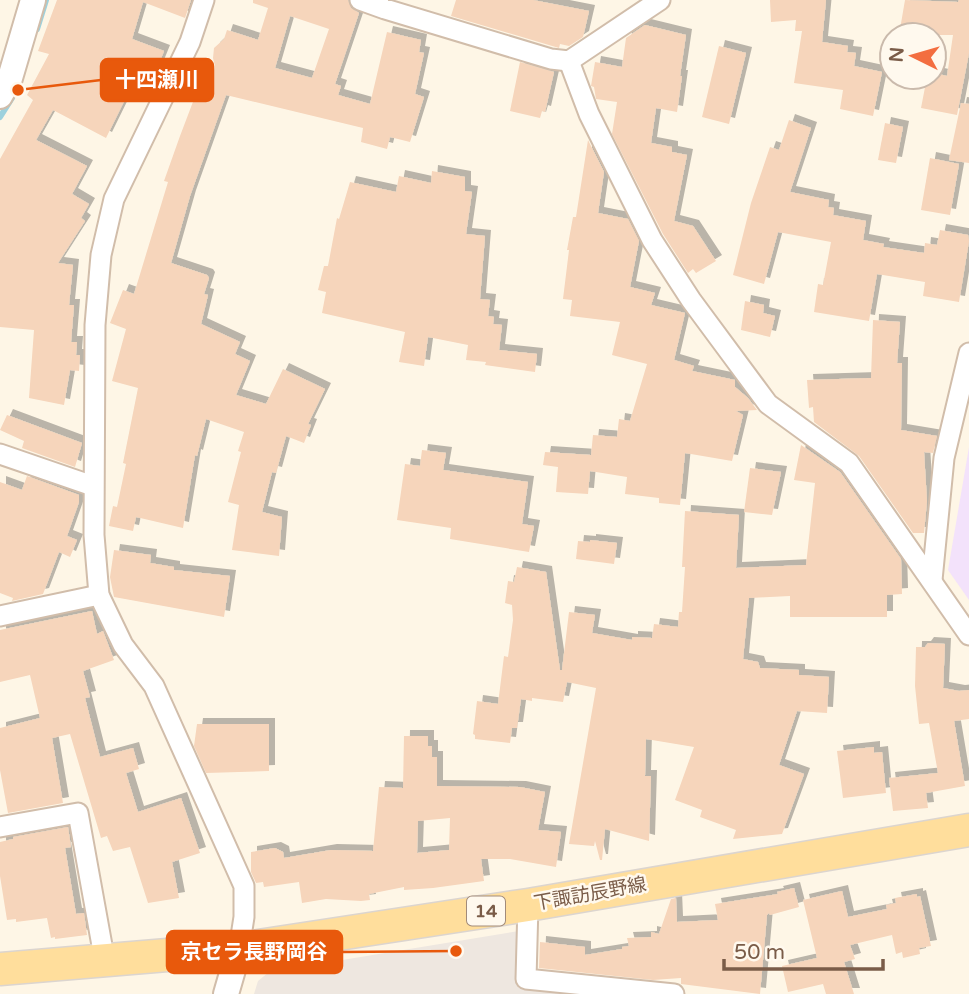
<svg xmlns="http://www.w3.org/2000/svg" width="969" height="994" viewBox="0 0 969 994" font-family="'Varela Round','Noto Sans JP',sans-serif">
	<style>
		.industrial { fill: #eee7e0 }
		.education { fill: #f3e2fb }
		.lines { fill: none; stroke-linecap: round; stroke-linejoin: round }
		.stream { stroke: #9dd1dd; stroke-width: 6 }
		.building { fill: #f6d5bb; fill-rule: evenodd; filter: url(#shadow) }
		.minor-casing { stroke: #d1bdaa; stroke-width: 23 }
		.tertiary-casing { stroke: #d1bdaa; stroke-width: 28 }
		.primary-casing { stroke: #dcd5cf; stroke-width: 35 }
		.minor { stroke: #fff; stroke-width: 19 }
		.tertiary { stroke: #fff; stroke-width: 24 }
		.primary { stroke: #ffde9c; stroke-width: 32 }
		.labels { text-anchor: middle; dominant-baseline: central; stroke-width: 5; stroke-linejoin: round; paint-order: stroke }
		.shield { fill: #fff9ee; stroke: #a28b7a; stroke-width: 2 }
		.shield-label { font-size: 18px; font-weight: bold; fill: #7a5c48 }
		.street-label { font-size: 19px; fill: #7a5c48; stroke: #fff9ee }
		.leader { fill: none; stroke: #e8590c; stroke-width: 2.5 }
		.callout-dot { fill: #e8590c; stroke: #fff9ee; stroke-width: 2.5 }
		.callout { fill: #e8590c; stroke: #e8590c; stroke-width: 2.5 }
		.callout-label { font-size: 21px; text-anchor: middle; font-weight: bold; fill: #fff }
	</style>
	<defs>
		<filter id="shadow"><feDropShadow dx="6" dy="-6" stdDeviation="0" flood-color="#0004"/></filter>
	</defs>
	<rect width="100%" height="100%" fill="#fef6e6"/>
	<!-- industrial -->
	<polygon class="industrial" points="519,931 516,985 604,994 254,994 258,981 269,972"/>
	<!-- education -->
	<polygon class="education" points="969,447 969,600 948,570"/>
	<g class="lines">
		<!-- stream -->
		<g class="stream">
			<polyline points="37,29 46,0"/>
			<polyline points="0,117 12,98"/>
		</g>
	</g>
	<!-- building -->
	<g class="building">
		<polygon points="57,0 191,0 185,18 143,2 132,39 164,51 151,83 136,77 106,138 53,110 36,140 87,166 72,194 89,204 81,218 85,221 58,263 73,265 69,305 74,305 71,342 77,342 76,355 80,355 79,371 70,370 64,405 29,398 34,330 0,327 0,159 33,100 27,95 49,54 38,51"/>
		<path d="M 253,0 L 348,0 L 351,8 L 359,13 L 335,84 L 341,86 L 338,95 L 370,104 L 387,32 L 421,40 L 419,52 L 424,53 L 415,94 L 424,97 L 410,142 L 390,137 L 387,149 L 361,142 L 363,128 L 226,95 L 190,196 L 171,263 L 207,275 L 209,278 L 204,294 L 208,295 L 201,324 L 240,342 L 235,354 L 250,361 L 236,395 L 266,404 L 283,369 L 325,389 L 308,424 L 311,425 L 304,443 L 286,436 L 276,473 L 272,472 L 262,512 L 282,517 L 279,556 L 232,550 L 239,505 L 228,502 L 241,452 L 238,451 L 244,432 L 206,419 L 197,456 L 195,455 L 183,528 L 136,517 L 133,531 L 109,526 L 113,506 L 117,507 L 126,464 L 123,463 L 138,388 L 112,381 L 126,329 L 110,323 L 123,290 L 134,294 L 168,182 L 164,181 L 180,136 L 199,86 L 209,90 L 215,66 L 213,58 L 214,48 L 224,39 L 227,30 L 258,40 L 268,8 L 253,3 ZM 290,16 L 329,29 L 312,78 L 275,68 Z"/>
		<polygon points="456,0 533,0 589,11 583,37 569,46 560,44 559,48 451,16"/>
		<polygon points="770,0 826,0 822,42 848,46 847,52 856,53 854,66 882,72 873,116 840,109 843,90 794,83 802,31 795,31 796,20 771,22"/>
		<polygon points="905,0 958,2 959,0 969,0 969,53 957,115 921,108 927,77 934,77 934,73 947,76 953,35 899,35"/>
		<polygon points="645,25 686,35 680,76 682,76 677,112 656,108 651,143 672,147 672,152 687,155 674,221 693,226 716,261 696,273 693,269 688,273 663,234 612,134 617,102 596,99 594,87 591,86 595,62 622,67 626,38"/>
		<polygon points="719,46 746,53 729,124 702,117"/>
		<polygon points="520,62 554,72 545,112 542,111 540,118 510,111"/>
		<polygon points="961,103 969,104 969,163 949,160"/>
		<polygon points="789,120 811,128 790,192 829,200 828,207 834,208 833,215 866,221 863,240 884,244 883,247 924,253 925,243 937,245 940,230 968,235 969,241 959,302 923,296 925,282 877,274 869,321 814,312 818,284 823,285 831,242 778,232 764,284 733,275 751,203 770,147 779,150"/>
		<polygon points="885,123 903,127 896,163 878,160"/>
		<polygon points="588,140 604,172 598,213 628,219 639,241 630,287 655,293 651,305 685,313 674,360 694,366 692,371 735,380 735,387 748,398 757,410 736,411 743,415 732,461 685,453 680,505 659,503 659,498 625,494 627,477 590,471 588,494 556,492 558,467 543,465 545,452 591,455 593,435 617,437 619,419 630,421 647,364 612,355 620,322 570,316 572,300 563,299 569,250 567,250 573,217 576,217"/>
		<polygon points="930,158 959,164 950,215 921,210"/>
		<polygon points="432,171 465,177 465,191 472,192 466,234 485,236 480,299 490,300 488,316 494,317 493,324 502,325 499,350 537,354 535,372 485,365 486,362 466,360 468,345 428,337 424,366 399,362 405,332 322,313 326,292 318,290 324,266 328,266 337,218 339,219 350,182 396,192 399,176 431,183"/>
		<polygon points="745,301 764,305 763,313 775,316 770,337 741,330"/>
		<polygon points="873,320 900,322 897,363 902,363 901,430 937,436 933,453 924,452 927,501 924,533 913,533 859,456 814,422 813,407 809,408 807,380 871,378"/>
		<polygon points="7,415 82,443 75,467 22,448 24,441 0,430"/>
		<polygon points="801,445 840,472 901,559 902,594 887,595 887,617 790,617 790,596 749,598 743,659 758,662 760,668 799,670 799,675 829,677 827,713 797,711 779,765 804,774 782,834 733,839 736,830 700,817 702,810 675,800 694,747 646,739 645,776 651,776 649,841 605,829 602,860 600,860 595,841 594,846 569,844 596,688 567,682 563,702 532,698 532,701 521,699 517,728 512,728 510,743 475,739 475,735 473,734 477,701 498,704 504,656 508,657 513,620 512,605 505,603 508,581 514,582 517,567 546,572 560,670 562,670 569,612 595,615 592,633 632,640 632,637 652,638 654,624 678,627 679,612 682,612 685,567 682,567 685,511 739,515 736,568 806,565 815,483 794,480"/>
		<polygon points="422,450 446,453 443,470 528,482 522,524 534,526 529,552 450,539 451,528 397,520 405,464 420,466"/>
		<polygon points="750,468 781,472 772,515 744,512"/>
		<polygon points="27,476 79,495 79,502 67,536 77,540 70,557 59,552 43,594 12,601 13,598 0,593 0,482 22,490"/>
		<polygon points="590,540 617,543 614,564 576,559 578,541 590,542"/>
		<polygon points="114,550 151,555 150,563 174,567 174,570 230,576 224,617 114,597 110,577"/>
		<polygon points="92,611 97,634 103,631 114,660 83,671 90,697 85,698 100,757 133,748 139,769 126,773 138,812 181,798 200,853 172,862 179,898 148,903 130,847 113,851 107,836 101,838 70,734 52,738 63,803 8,813 0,770 0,728 40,718 30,675 0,682 0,630"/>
		<polygon points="928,643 945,644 943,688 959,691 969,690 969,719 954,721 965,786 926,793 928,808 893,811 889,778 938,773 929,723 919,724 915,686 916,647 925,647"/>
		<polygon points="197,724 269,724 269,771 206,773 194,746"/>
		<path d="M 404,736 L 428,736 L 428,746 L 432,746 L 432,757 L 437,757 L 437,786 L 520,787 L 545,792 L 538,830 L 561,832 L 556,867 L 510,859 L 481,859 L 484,881 L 433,888 L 404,890 L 404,887 L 369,894 L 370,900 L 361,901 L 326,899 L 302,903 L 299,882 L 264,887 L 263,882 L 256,883 L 251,872 L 251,852 L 275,848 L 283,852 L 284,858 L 331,850 L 373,851 L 379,787 L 403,788 ZM 450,818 L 449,850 L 417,853 L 418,821 Z"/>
		<polygon points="874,747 874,753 882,752 886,793 843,798 837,751"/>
		<polygon points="68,827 71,847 65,848 76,914 84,913 87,935 55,939 55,937 51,938 47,918 16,922 16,919 7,920 0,876 0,842 13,839 13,837"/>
		<polygon points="794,888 799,907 770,915 769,913 767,915 760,994 681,984 681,978 653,980 539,968 540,942 585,947 585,955 622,949 622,947 629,946 627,938 651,937 651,932 659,934 671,899 676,898 677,922 718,920 715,904 778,894 777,892"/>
		<polygon points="842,891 848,917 887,909 886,905 896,903 895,898 917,894 917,897 920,896 931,946 919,948 920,954 903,958 902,952 896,954 892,935 850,945 855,959 844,962 854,994 826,994 823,984 788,992 782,966 817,958 803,900"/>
	</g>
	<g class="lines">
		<defs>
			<g id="minor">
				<polyline points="204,0 190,42 114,199 101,255 95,325 94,535 99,595 123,645 154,686 244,886 244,917 239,949"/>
				<polyline points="360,0 385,9 551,59 569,61 660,0"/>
				<polyline points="569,61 589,114 652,240 691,300 768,404 849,463 969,635"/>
				<polyline points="0,454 93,486"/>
				<polyline points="932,580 944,458 969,353"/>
				<polyline points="0,616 99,595"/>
				<polyline points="0,827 78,813 105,962"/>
				<polyline points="528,905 526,979 674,994"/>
			</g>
			<g id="tertiary">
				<polyline points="0,96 10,78 33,0"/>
				<polyline points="226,994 239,949"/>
			</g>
			<polyline id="primary" points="0,969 239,949 528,905 969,830"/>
		</defs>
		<!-- minor casing -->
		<use href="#minor" class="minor-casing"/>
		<!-- tertiary casing -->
		<use href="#tertiary" class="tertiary-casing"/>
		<!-- primary casing -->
		<use href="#primary" class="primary-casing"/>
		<!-- minor -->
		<use href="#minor" class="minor"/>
		<!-- tertiary -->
		<use href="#tertiary" class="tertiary"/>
		<!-- primary -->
		<use href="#primary" class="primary"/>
	</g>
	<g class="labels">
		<!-- shield labels -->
		<rect class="shield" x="467" y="896.5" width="38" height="29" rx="5"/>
		<g class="shield-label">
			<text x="486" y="911">14</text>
		</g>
		<!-- street labels -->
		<g class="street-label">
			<text transform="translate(590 894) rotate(-10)">下諏訪辰野線</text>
		</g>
	</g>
	<!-- callouts -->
	<path class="leader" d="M18 90L101 80M456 951L342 952"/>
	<g class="callout-dot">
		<circle cx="18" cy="90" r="7"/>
		<circle cx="456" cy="951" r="7"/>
	</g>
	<g class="callout">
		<rect x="101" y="59" width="112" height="42" rx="7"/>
		<rect x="167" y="931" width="175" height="42" rx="7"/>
	</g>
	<g class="callout-label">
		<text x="157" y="87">十四瀬川</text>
		<text x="254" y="959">京セラ長野岡谷</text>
	</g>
	<!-- north arrow -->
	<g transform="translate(913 56) rotate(275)"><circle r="33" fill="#fff9ee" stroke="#cabaac" stroke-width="2"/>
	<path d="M0-5L12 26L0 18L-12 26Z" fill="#f36e40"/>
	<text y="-10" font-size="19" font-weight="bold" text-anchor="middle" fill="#7a5c48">N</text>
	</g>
	<!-- scale -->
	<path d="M724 959v10h159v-10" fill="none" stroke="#7a5c48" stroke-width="3.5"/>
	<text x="734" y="959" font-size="21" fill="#7a5c48" stroke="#fff9ee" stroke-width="5" paint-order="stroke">50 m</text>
</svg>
